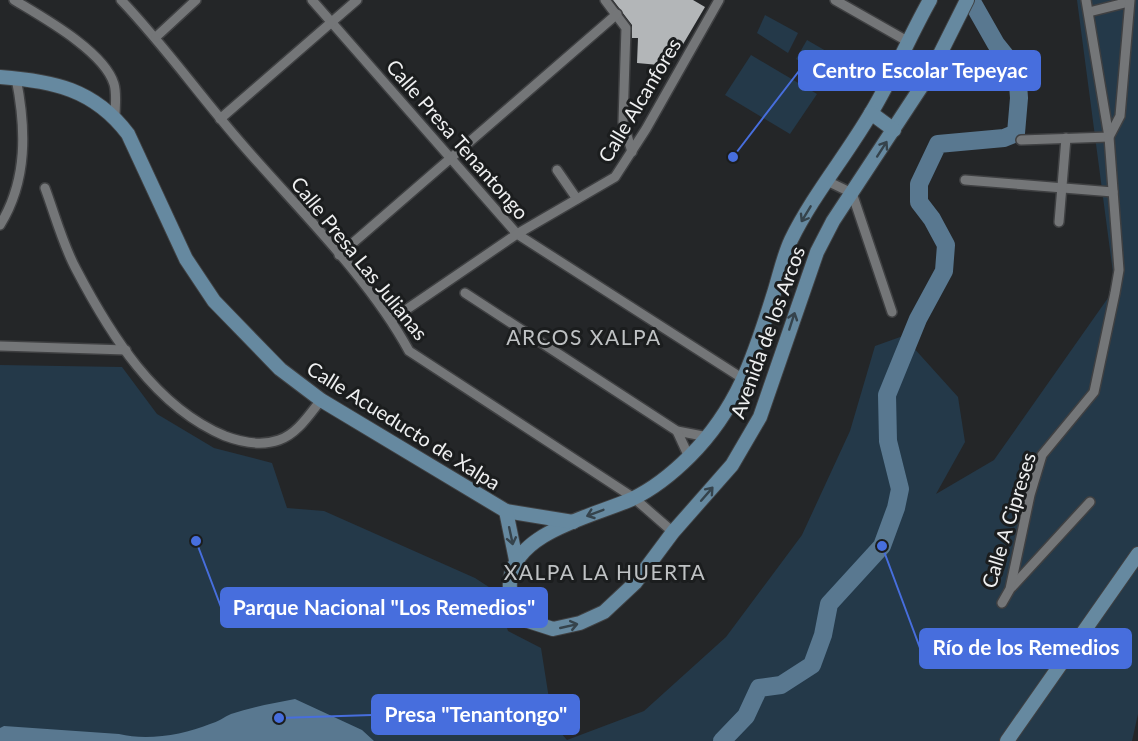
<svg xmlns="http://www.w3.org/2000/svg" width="1138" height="741" viewBox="0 0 1138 741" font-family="Lato,sans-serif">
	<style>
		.green { fill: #243949 }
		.water { fill: #597890 }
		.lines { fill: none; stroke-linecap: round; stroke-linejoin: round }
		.river { stroke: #597890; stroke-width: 18 }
		.building { fill: #b3b6b8 }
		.street-casing { stroke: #3f4042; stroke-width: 12 }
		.secondary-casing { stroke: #3f4042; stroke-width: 16 }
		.street { stroke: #747678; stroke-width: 9 }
		.secondary { stroke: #6689a0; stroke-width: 14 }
		.oneway { stroke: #35434c }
		.labels { text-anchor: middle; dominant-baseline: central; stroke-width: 6; stroke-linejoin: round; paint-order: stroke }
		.street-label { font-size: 20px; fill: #eff0f1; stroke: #1b1d1e }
		.neighbourhood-label { font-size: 21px; letter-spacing: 1.5px; fill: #bfc2c4; stroke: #1b1d1e }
		.leader { fill: none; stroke: #476edd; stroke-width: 2 }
		.callout-dot { fill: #476edd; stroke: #1b1d1e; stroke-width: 2 }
		.callout { fill: #476edd; stroke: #476edd; stroke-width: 2 }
		.callout-label { font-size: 21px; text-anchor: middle; font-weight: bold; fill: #fff }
	</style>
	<rect width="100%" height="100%" fill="#242628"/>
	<!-- green -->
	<g class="green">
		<polygon points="1077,0 1138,0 1138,714 1132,741 0,741 0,365 122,367 157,414 214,448 272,463 287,508 324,511 475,578 495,591 508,631 541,648 553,724 567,740 644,711 726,637 802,535 850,431 875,346 903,336 958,397 965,442 936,494 994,460 1115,288"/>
		<polygon points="765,15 798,33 788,53 757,33"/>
		<polygon points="807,40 845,62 834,81 796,59"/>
		<polygon points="751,55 817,94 790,134 725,95"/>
	</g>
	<!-- water -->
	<path class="water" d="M 295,699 L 362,730 L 374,741 L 0,741 L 0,728 L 4,726 L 119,734 C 147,741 183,735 210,724 C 218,722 224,717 231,714 C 252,707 274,703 295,699 Z"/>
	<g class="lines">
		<!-- river -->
		<polyline class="river" points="722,741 746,716 759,688 781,685 812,665 823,635 829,604 882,546 896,508 900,489 888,441 887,395 918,319 944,271 946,245 932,219 919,202 919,184 938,144 1004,138 1016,133 1019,98 1017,70 996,44 971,0"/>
	</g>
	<!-- building -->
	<polygon class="building" points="613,0 693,0 705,7 682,46 672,45 670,66 637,63 638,38 632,38 632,25"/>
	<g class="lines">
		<defs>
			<g id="street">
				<path d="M 14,0 C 42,17 104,51 114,84 C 117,94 115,106 115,117"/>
				<path d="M 121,0 C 164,45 200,96 241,143 C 297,208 368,276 409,351 L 634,498 L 673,532"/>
				<polyline points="312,0 517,234 745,380"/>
				<polyline points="605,0 626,28 623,122 632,152"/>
				<polyline points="835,0 907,41"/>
				<polyline points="1089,12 1129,2"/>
				<polyline points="156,37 196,0"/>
				<polyline points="220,119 357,0"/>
				<polyline points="1021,140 1109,137 1086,0"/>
				<polyline points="557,170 577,199"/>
				<polyline points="965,180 1113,192"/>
				<polyline points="827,181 852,193 892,312"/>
				<path d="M 45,188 C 55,215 63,245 76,269 C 110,334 155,407 225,436 C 241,442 262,446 279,440 C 297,434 309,415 321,400"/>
				<polyline points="1059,222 1066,138"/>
				<path d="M 0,225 C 28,180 26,128 16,78"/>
				<polyline points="339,255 617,14"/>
				<polyline points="465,293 677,431 708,437"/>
				<polyline points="391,320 517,234 615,177 646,129 719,0"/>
				<polyline points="0,346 126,350"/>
				<polyline points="677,431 689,457"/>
				<polyline points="1012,587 1090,502"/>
				<polyline points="1002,603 1010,589 1030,495 1042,455 1094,392 1115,293 1119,270 1109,137 1120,116 1130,0"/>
			</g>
			<g id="secondary">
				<path d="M 930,0 C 909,37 893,77 871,113 C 846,156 813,195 791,240 C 783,257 779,278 773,296 C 754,357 737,409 690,456 C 674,472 653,489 632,499 C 594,516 514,532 510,581 C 509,596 512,608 522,619 L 553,629 L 580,623 L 604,612 L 635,583 L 673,532 L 732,465 L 760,417 L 817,252 L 833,221 L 931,72 L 967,0"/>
				<path d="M 0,77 C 53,81 94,89 128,134 L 186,259 L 214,301 L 280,369 L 321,400 L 506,511 L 573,522"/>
				<polyline points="871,113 894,130"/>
				<polyline points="506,511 516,560"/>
				<polyline points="1007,741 1138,554"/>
			</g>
		</defs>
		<!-- street casing -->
		<use href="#street" class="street-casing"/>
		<!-- secondary casing -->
		<use href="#secondary" class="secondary-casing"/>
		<!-- street -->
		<use href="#street" class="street"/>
		<!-- secondary -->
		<use href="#secondary" class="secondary"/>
	</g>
	<!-- one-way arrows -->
	<defs><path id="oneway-shaft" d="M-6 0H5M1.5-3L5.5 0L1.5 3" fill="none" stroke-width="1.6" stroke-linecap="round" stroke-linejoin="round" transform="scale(1.5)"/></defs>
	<g class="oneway">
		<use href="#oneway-shaft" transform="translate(882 149) rotate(-57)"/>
		<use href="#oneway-shaft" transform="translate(806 214) rotate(121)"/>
		<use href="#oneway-shaft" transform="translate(792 321) rotate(-72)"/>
		<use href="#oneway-shaft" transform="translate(707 494) rotate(-49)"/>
		<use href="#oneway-shaft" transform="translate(595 513) rotate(159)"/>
		<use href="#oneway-shaft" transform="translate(511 536) rotate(78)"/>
		<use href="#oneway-shaft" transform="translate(569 626) rotate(-13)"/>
	</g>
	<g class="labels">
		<!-- street labels -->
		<g class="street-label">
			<text transform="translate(639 100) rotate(-59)">Calle Alcanfores</text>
			<text transform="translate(458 139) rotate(49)">Calle Presa Tenantongo</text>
			<text transform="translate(360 258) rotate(51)">Calle Presa Las Julianas</text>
			<text transform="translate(767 332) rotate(-70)">Avenida de los Arcos</text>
			<text transform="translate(404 425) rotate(32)">Calle Acueducto de Xalpa</text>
			<text transform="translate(1008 520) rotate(-73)">Calle A Cipreses</text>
		</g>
		<!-- neighbourhood labels -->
		<g class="neighbourhood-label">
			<text x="584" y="336">ARCOS XALPA</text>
			<text x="605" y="571">XALPA LA HUERTA</text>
		</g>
	</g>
	<!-- callouts -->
	<path class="leader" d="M733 157L799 71M196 541L221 607M882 546L920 648M279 718L372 715"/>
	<g class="callout-dot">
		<circle cx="733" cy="157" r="6"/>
		<circle cx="196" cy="541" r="6"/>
		<circle cx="882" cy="546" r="6"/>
		<circle cx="279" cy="718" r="6"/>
	</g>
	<g class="callout">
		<rect x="799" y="51" width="241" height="39" rx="6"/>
		<rect x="221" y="588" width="326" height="39" rx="6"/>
		<rect x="920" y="629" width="211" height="39" rx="6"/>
		<rect x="372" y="695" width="207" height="39" rx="6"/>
	</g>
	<g class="callout-label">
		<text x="920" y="78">Centro Escolar Tepeyac</text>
		<text x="384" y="615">Parque Nacional "Los Remedios"</text>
		<text x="1026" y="655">Río de los Remedios</text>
		<text x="476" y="722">Presa "Tenantongo"</text>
	</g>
</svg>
